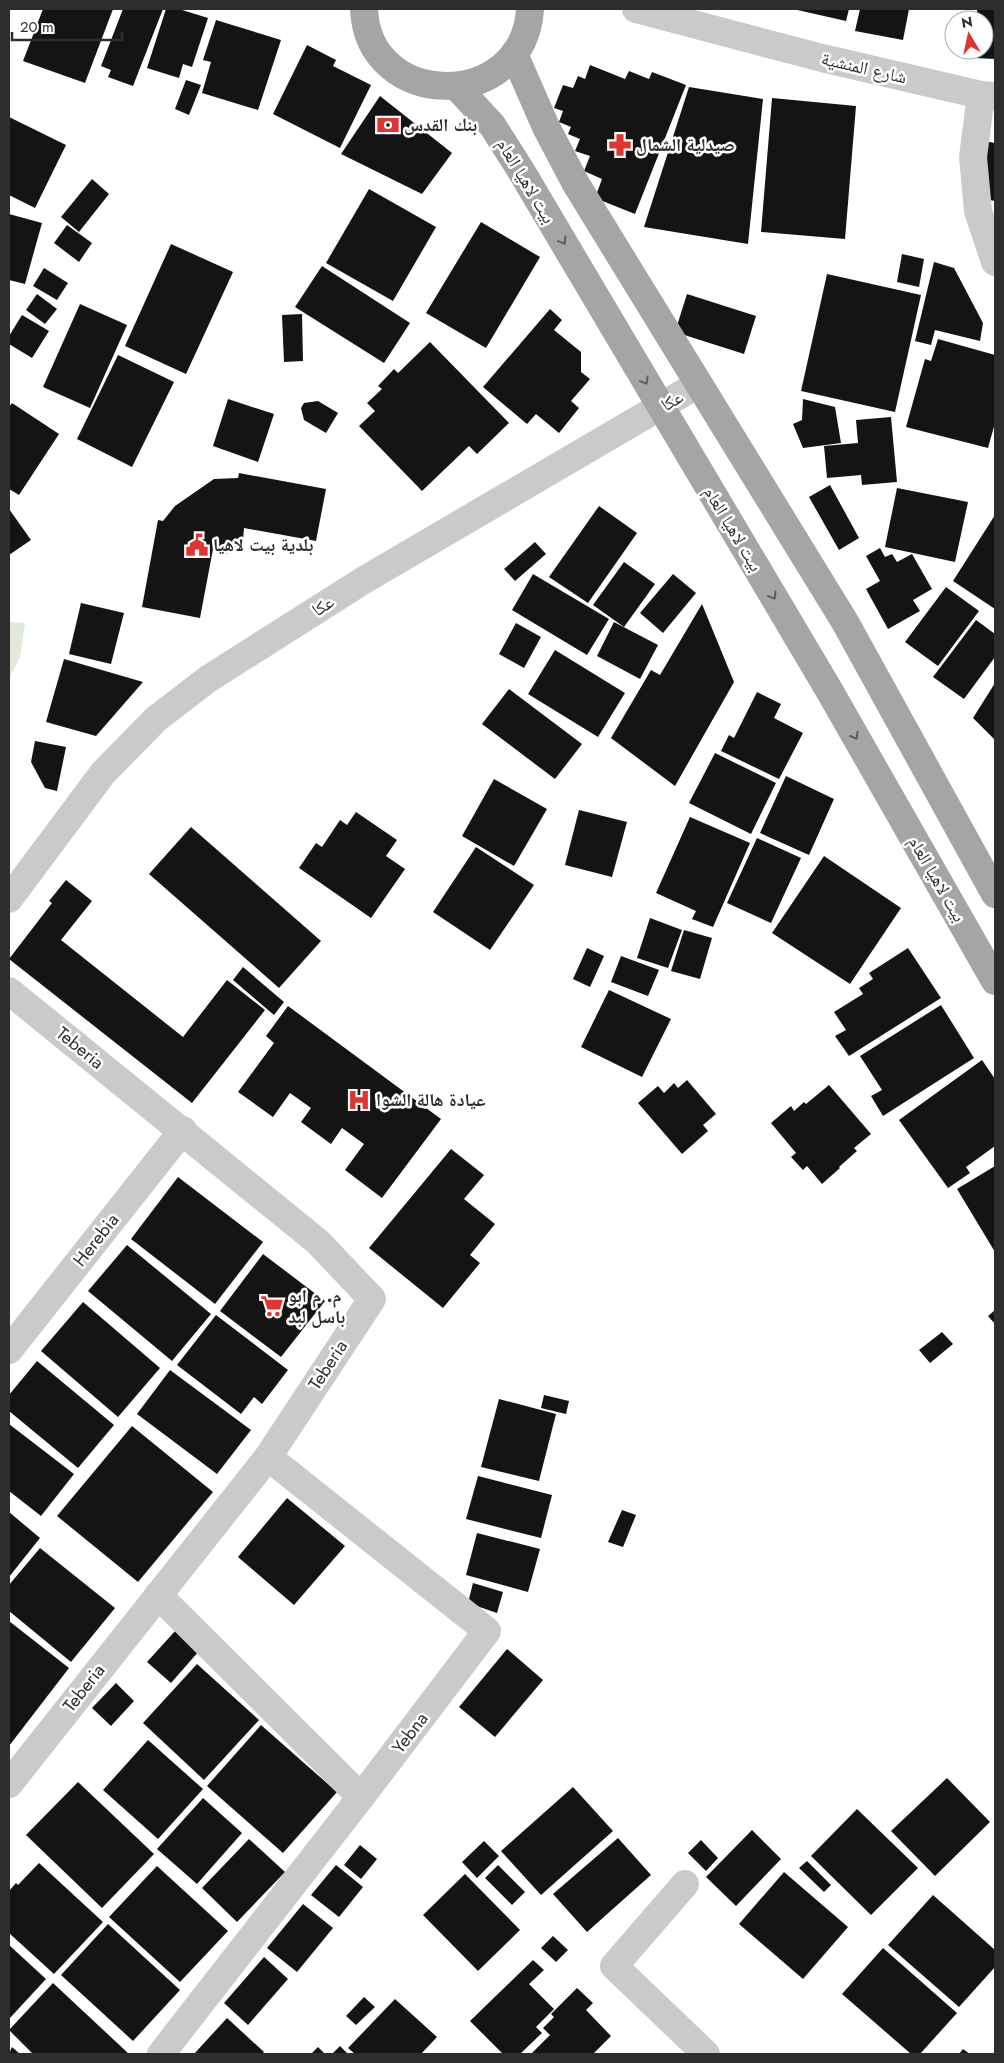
<svg xmlns="http://www.w3.org/2000/svg" width="1004" height="2063" viewBox="0 0 1004 2063" font-family="Jost,'Noto Naskh Arabic',sans-serif">
	<style>
		.green { fill: #e1eada }
		.building { fill: #141414 }
		.lines { fill: none; stroke-linecap: round; stroke-linejoin: round }
		.minor { stroke: #cacaca; stroke-width: 28 }
		.major { stroke: #a5a5a5; stroke-width: 28 }
		.oneway { stroke: #5d5d5d }
		.labels { text-anchor: middle; dominant-baseline: central; stroke-width: 5; stroke-linejoin: round; paint-order: stroke }
		.street-label { font-size: 18px; fill: #2d2d2d; stroke: #fff }
		.poi-label { font-size: 18px; font-weight: bold; fill: #2d2d2d; stroke: #fff; text-anchor: start }
	</style>
	<rect width="100%" height="100%" fill="#fff"/>
	<!-- green -->
	<polygon class="green" points="9,622 25,623 20,657 9,679"/>
	<!-- building -->
	<g class="building">
		<polygon points="43,9 113,9 85,83 23,61"/>
		<polygon points="123,9 163,9 133,86 108,77 111,70 101,66"/>
		<polygon points="166,9 179,9 208,18 192,67 183,64 179,78 147,68"/>
		<polygon points="793,9 849,9 846,21"/>
		<polygon points="860,9 909,9 903,40 855,31"/>
		<polygon points="977,9 995,9 995,59 975,58 975,50 984,50 984,20 977,20"/>
		<polygon points="216,20 281,40 258,110 202,93 211,62 203,60"/>
		<polygon points="307,45 336,60 333,66 371,85 340,148 273,114"/>
		<polygon points="590,65 625,79 629,71 649,79 652,72 686,85 635,214 595,198 602,179 584,171 590,156 575,151 580,139 568,134 571,127 559,122 563,111 554,108 563,85 573,88 578,76 585,79"/>
		<polygon points="186,80 201,85 189,115 175,109"/>
		<polygon points="689,87 763,99 748,244 644,227"/>
		<polygon points="380,96 452,153 422,194 341,154"/>
		<polygon points="772,98 856,106 845,239 761,232"/>
		<polygon points="9,117 66,145 35,208 9,195"/>
		<polygon points="979,140 995,143 995,201 968,196"/>
		<polygon points="92,179 109,194 79,232 61,217"/>
		<polygon points="369,189 436,227 393,301 326,263"/>
		<polygon points="9,214 42,223 25,284 9,280"/>
		<polygon points="481,222 540,257 486,348 426,313"/>
		<polygon points="67,225 92,243 79,262 54,243"/>
		<polygon points="171,244 233,272 186,374 125,346"/>
		<polygon points="902,254 924,259 919,287 897,282"/>
		<polygon points="934,262 954,268 983,323 980,341 935,330 931,345 915,341"/>
		<polygon points="322,266 410,323 384,363 295,307"/>
		<polygon points="44,268 68,283 57,300 33,286"/>
		<polygon points="827,274 921,295 895,412 801,391"/>
		<polygon points="37,294 57,309 45,324 26,310"/>
		<polygon points="687,294 756,316 744,354 675,332"/>
		<polygon points="80,304 127,325 90,408 43,387"/>
		<polygon points="550,309 562,320 554,330 581,352 581,372 590,379 571,401 579,408 559,433 536,414 527,424 483,387"/>
		<polygon points="302,314 303,361 284,362 282,315"/>
		<polygon points="22,315 49,331 32,358 9,344 9,336"/>
		<polygon points="938,339 995,355 995,423 988,448 906,427 925,359 931,361"/>
		<polygon points="430,342 509,423 477,454 469,446 422,491 359,426 375,411 367,403 382,389 378,386 394,369 398,373"/>
		<polygon points="118,355 174,382 132,467 77,439"/>
		<polygon points="228,399 274,414 258,462 213,446"/>
		<polygon points="803,399 835,407 841,443 803,448 793,424 802,420"/>
		<polygon points="318,401 338,413 326,433 304,420 301,408 304,403"/>
		<polygon points="12,403 59,434 19,495 9,489 9,407"/>
		<polygon points="891,417 897,482 862,485 861,475 827,478 824,446 858,443 856,420"/>
		<polygon points="239,473 326,489 316,541 244,528 243,541 236,549 226,554 213,549 200,618 142,607 158,520 163,521 175,506 214,479 238,478"/>
		<polygon points="830,485 859,538 839,550 809,497"/>
		<polygon points="897,488 968,502 955,562 885,547"/>
		<polygon points="599,506 637,533 588,603 549,577"/>
		<polygon points="9,509 31,540 9,555"/>
		<polygon points="995,515 995,609 953,581"/>
		<polygon points="535,542 546,554 515,581 504,569"/>
		<polygon points="880,548 885,557 892,554 897,562 912,554 932,589 913,600 920,611 888,629 866,589 880,581 866,556"/>
		<polygon points="624,562 655,584 624,627 593,605"/>
		<polygon points="533,574 609,619 587,655 512,610"/>
		<polygon points="673,574 696,593 663,633 640,613"/>
		<polygon points="946,587 979,611 938,666 905,642"/>
		<polygon points="81,603 124,613 111,664 69,654"/>
		<polygon points="702,604 734,682 675,786 611,738 651,670 660,675"/>
		<polygon points="976,620 995,634 995,657 964,699 933,677"/>
		<polygon points="614,622 658,645 640,679 597,656"/>
		<polygon points="516,623 541,637 524,668 499,654"/>
		<polygon points="555,650 625,693 598,737 528,694"/>
		<polygon points="64,659 143,682 96,736 46,722"/>
		<polygon points="995,683 995,740 973,718"/>
		<polygon points="509,689 582,744 555,779 482,724"/>
		<polygon points="757,692 781,704 774,718 803,733 779,779 721,751 729,735 734,738"/>
		<polygon points="35,741 66,747 57,791 45,788 31,762"/>
		<polygon points="715,753 776,783 751,834 689,803"/>
		<polygon points="786,776 834,799 809,855 760,833"/>
		<polygon points="494,779 547,809 514,866 462,836"/>
		<polygon points="579,810 627,822 612,877 565,865"/>
		<polygon points="356,812 397,840 386,856 405,869 371,918 299,868 316,843 322,847 340,820 347,825"/>
		<polygon points="690,817 750,843 713,927 692,919 696,911 656,893"/>
		<polygon points="191,827 321,941 279,988 149,874"/>
		<polygon points="757,838 801,858 771,923 727,903"/>
		<polygon points="476,847 534,885 490,950 433,912"/>
		<polygon points="824,856 901,908 850,984 772,933"/>
		<polygon points="66,880 92,901 61,940 183,1037 227,980 265,1010 192,1103 9,959 52,903 49,901"/>
		<polygon points="650,918 682,930 668,968 637,958"/>
		<polygon points="684,930 712,938 700,979 671,971"/>
		<polygon points="587,948 604,956 590,987 573,979"/>
		<polygon points="908,948 941,998 849,1056 835,1036 846,1030 834,1012 863,994 859,988 873,979 869,973"/>
		<polygon points="621,956 659,970 648,996 611,982"/>
		<polygon points="243,967 284,1002 274,1015 233,980"/>
		<polygon points="609,990 671,1019 642,1077 581,1047"/>
		<polygon points="941,1005 974,1058 883,1116 871,1096 882,1090 860,1056"/>
		<polygon points="288,1006 441,1119 382,1198 345,1170 364,1144 342,1128 331,1144 301,1122 311,1108 290,1093 273,1117 238,1092 274,1043 266,1036"/>
		<polygon points="982,1060 995,1079 995,1146 966,1167 970,1173 948,1188 899,1120"/>
		<polygon points="687,1080 716,1114 703,1125 708,1131 682,1154 638,1103 658,1086 664,1093 674,1083 678,1088"/>
		<polygon points="829,1085 871,1134 854,1148 857,1151 839,1167 840,1168 822,1184 807,1166 803,1170 791,1157 796,1153 771,1123 791,1106 794,1111 804,1102 806,1104"/>
		<polygon points="451,1149 484,1175 464,1199 495,1224 470,1255 480,1263 443,1308 369,1248"/>
		<polygon points="995,1166 995,1252 957,1189"/>
		<polygon points="178,1177 263,1242 215,1304 131,1239"/>
		<polygon points="127,1245 211,1314 172,1361 88,1291"/>
		<polygon points="263,1254 325,1301 281,1357 220,1311"/>
		<polygon points="83,1302 160,1368 118,1417 41,1351"/>
		<polygon points="995,1310 995,1324 988,1316"/>
		<polygon points="216,1315 288,1370 262,1404 254,1397 241,1414 177,1365"/>
		<polygon points="942,1332 953,1344 930,1363 919,1350"/>
		<polygon points="37,1361 114,1425 78,1468 9,1411 9,1395"/>
		<polygon points="170,1370 251,1430 217,1474 137,1414"/>
		<polygon points="544,1395 569,1401 566,1414 541,1408"/>
		<polygon points="499,1399 556,1414 539,1481 481,1467"/>
		<polygon points="9,1424 74,1474 41,1516 9,1491"/>
		<polygon points="132,1426 213,1492 138,1582 57,1516"/>
		<polygon points="478,1476 552,1495 541,1538 466,1519"/>
		<polygon points="287,1498 345,1546 294,1605 238,1557"/>
		<polygon points="622,1510 636,1515 623,1547 608,1542"/>
		<polygon points="9,1512 40,1538 9,1577"/>
		<polygon points="477,1533 540,1549 528,1592 466,1575"/>
		<polygon points="40,1548 115,1608 71,1662 9,1611 9,1585"/>
		<polygon points="473,1583 503,1592 497,1613 468,1603"/>
		<polygon points="9,1621 69,1668 9,1746"/>
		<polygon points="176,1630 199,1651 171,1683 147,1662"/>
		<polygon points="507,1649 543,1680 495,1737 459,1707"/>
		<polygon points="197,1664 259,1720 204,1780 143,1723"/>
		<polygon points="116,1683 134,1701 111,1726 92,1708"/>
		<polygon points="261,1725 337,1792 283,1853 207,1786"/>
		<polygon points="148,1740 203,1789 158,1839 103,1790"/>
		<polygon points="947,1778 990,1822 935,1876 891,1831"/>
		<polygon points="78,1782 154,1854 102,1908 26,1835"/>
		<polygon points="573,1787 613,1831 541,1895 501,1851"/>
		<polygon points="203,1798 242,1833 197,1884 157,1849"/>
		<polygon points="857,1809 918,1868 871,1915 811,1856"/>
		<polygon points="752,1830 781,1859 736,1906 706,1877"/>
		<polygon points="618,1838 651,1875 587,1932 553,1894"/>
		<polygon points="249,1839 285,1872 237,1922 202,1888"/>
		<polygon points="701,1840 718,1858 706,1871 688,1853"/>
		<polygon points="484,1841 499,1856 477,1878 462,1862"/>
		<polygon points="360,1845 377,1859 361,1879 344,1865"/>
		<polygon points="807,1861 831,1885 824,1892 799,1868"/>
		<polygon points="39,1863 103,1922 54,1974 9,1933 9,1891 16,1883 18,1885"/>
		<polygon points="336,1865 363,1887 339,1917 311,1895"/>
		<polygon points="498,1865 525,1892 512,1905 485,1878"/>
		<polygon points="157,1866 228,1931 180,1982 109,1917"/>
		<polygon points="784,1872 848,1927 803,1979 739,1924"/>
		<polygon points="465,1874 520,1930 478,1971 423,1915"/>
		<polygon points="933,1895 995,1950 995,1967 959,2007 888,1945"/>
		<polygon points="303,1904 333,1928 297,1972 267,1948"/>
		<polygon points="108,1924 180,1990 133,2041 61,1975"/>
		<polygon points="553,1936 568,1950 556,1962 541,1948"/>
		<polygon points="9,1945 46,1979 9,2019"/>
		<polygon points="883,1948 957,2013 920,2054 911,2054 842,1994"/>
		<polygon points="264,1957 288,1979 248,2025 224,2003"/>
		<polygon points="533,1960 544,1970 529,1984 554,2009 536,2027 542,2033 520,2054 503,2054 470,2021"/>
		<polygon points="53,1983 129,2054 33,2054 9,2030"/>
		<polygon points="577,1988 593,2003 586,2010 611,2036 593,2054 531,2054 550,2035 543,2028 554,2017 551,2014"/>
		<polygon points="364,1997 375,2007 356,2025 346,2016"/>
		<polygon points="395,1999 437,2037 421,2054 355,2054 348,2048"/>
		<polygon points="227,2018 264,2052 262,2054 194,2054"/>
		<polygon points="340,2046 348,2054 332,2054"/>
		<polygon points="12,2047 20,2054 9,2054"/>
		<polygon points="318,2047 325,2054 311,2054"/>
		<polygon points="963,2049 970,2054 959,2054"/>
	</g>
	<g class="lines">
		<!-- minor -->
		<g class="minor">
			<polyline points="636,9 822,58 981,95 995,96"/>
			<polyline points="981,95 973,157 978,211 995,262"/>
			<polyline points="9,899 103,773 156,719 208,679 364,580 697,385"/>
			<polyline points="9,991 318,1242 372,1299 268,1457 9,1784"/>
			<polyline points="9,1350 183,1130"/>
			<polyline points="158,1595 361,1797"/>
			<polyline points="685,1884 614,1966 706,2054"/>
			<polyline points="161,2054 361,1797 487,1631 268,1457"/>
		</g>
		<!-- major -->
		<g class="major">
			<path d="M 364,9 C 368,111 524,112 530,9"/>
			<polyline points="514,54 546,127 576,184 845,622 995,894"/>
			<polyline points="456,86 492,125 520,169 829,690 995,981"/>
		</g>
	</g>
	<!-- one-way arrows -->
	<defs><path id="oneway-chevron" d="M-2-3.5L2.5 0L-2 3.5" fill="none" stroke-width="1.6" stroke-linecap="round" stroke-linejoin="round" transform="scale(1.25)"/></defs>
	<g class="oneway">
		<use href="#oneway-chevron" transform="translate(563 241) rotate(59)"/>
		<use href="#oneway-chevron" transform="translate(645 381) rotate(59)"/>
		<use href="#oneway-chevron" transform="translate(773 596) rotate(59)"/>
		<use href="#oneway-chevron" transform="translate(855 736) rotate(60)"/>
	</g>
	<!-- icons -->
	<defs>
		<symbol id="bank-bare" viewBox="-9 -9 18 18"><path d="M-6-4H6V4H-6ZM0-2.3a2.3 2.3 0 1 0 0 4.6a2.3 2.3 0 1 0 0-4.6Z" fill="#e13531" stroke="#fff" stroke-width="2.5" paint-order="stroke"/></symbol>
		<symbol id="pharmacy-bare" viewBox="-9 -9 18 18"><path d="M-2-6h4v4h4v4h-4v4h-4v-4h-4v-4h4Z" fill="#e13531" stroke="#fff" stroke-width="2.5" paint-order="stroke"/></symbol>
		<symbol id="civic-bare" viewBox="-9 -9 18 18"><path d="M-.6-6.5H3V-4.5H.6V-3L4-1V1h2V6H-6V1h2V-1L-.6-3ZM-1.2 2.5V6h2.4V2.5Z" fill="#e13531" stroke="#fff" stroke-width="2.5" paint-order="stroke"/></symbol>
		<symbol id="hospital-bare" viewBox="-9 -9 18 18"><path d="M-5-5h3v3.5h4V-5h3V5h-3V1.5h-4V5h-3Z" fill="#e13531" stroke="#fff" stroke-width="2.5" paint-order="stroke"/></symbol>
		<symbol id="supermarket-bare" viewBox="-9 -9 18 18"><path d="M-6-5.5h2.5l.6 2H6L4.5 2H-2.5L-4.4-4H-6ZM-1.5 3.2a1.3 1.3 0 1 0 .1 0ZM3 3.2a1.3 1.3 0 1 0 .1 0Z" fill="#e13531" stroke="#fff" stroke-width="2.5" paint-order="stroke"/></symbol>
	</defs>
	<g fill-rule="evenodd">
		<use href="#bank-bare" x="372" y="109" width="32" height="32"/>
		<use href="#pharmacy-bare" x="604" y="129" width="32" height="32"/>
		<use href="#civic-bare" x="181" y="529" width="32" height="32"/>
		<use href="#hospital-bare" x="343" y="1084" width="32" height="32"/>
		<use href="#supermarket-bare" x="256" y="1290" width="32" height="32"/>
	</g>
	<g class="labels">
		<!-- street labels -->
		<g class="street-label">
			<text transform="translate(864 68) rotate(13)">شارع المنشية</text>
			<text transform="translate(526 181) rotate(59)">بيت لاهيا العام</text>
			<text transform="translate(672 401) rotate(-31)">عكا</text>
			<text transform="translate(733 529) rotate(59)">بيت لاهيا العام</text>
			<text transform="translate(323 606) rotate(-33)">عكا</text>
			<text transform="translate(937 879) rotate(60)">بيت لاهيا العام</text>
			<text transform="translate(80 1048) rotate(39)">Teberia</text>
			<text transform="translate(96 1240) rotate(-52)">Herebia</text>
			<text transform="translate(328 1365) rotate(-57)">Teberia</text>
			<text transform="translate(84 1688) rotate(-52)">Teberia</text>
			<text transform="translate(410 1733) rotate(-53)">Yebna</text>
		</g>
		<!-- poi labels -->
		<g class="poi-label">
			<text x="404" y="125">بنك القدس</text>
			<text x="636" y="145">صيدلية الشمال</text>
			<text x="213" y="545">بلدية بيت لاهيا</text>
			<text x="376" y="1100">عيادة هالة الشوا</text>
			<text x="288" y="1296">م. م ابو<tspan x="288" dy="21">باسل لبد</tspan></text>
		</g>
	</g>
	<!-- border -->
	<rect width="1004" height="2063" fill="none" stroke="#2d2d2d" stroke-width="20"/>
	<!-- north arrow -->
	<g transform="translate(969 35) rotate(351)"><circle r="24" fill="#ffffff" stroke="#ababab"/>
	<path d="M0-4L9 19L0 12L-9 19Z" fill="#e13531"/>
	<text y="-8" font-size="14" font-weight="bold" text-anchor="middle" fill="#2d2d2d">N</text>
	</g>
	<!-- scale -->
	<path d="M12 32v8h110v-8" fill="none" stroke="#2d2d2d" stroke-width="2.5"/>
	<text x="20" y="32" font-size="15" fill="#2d2d2d" stroke="#ffffff" stroke-width="4" paint-order="stroke">20 m</text>
</svg>
